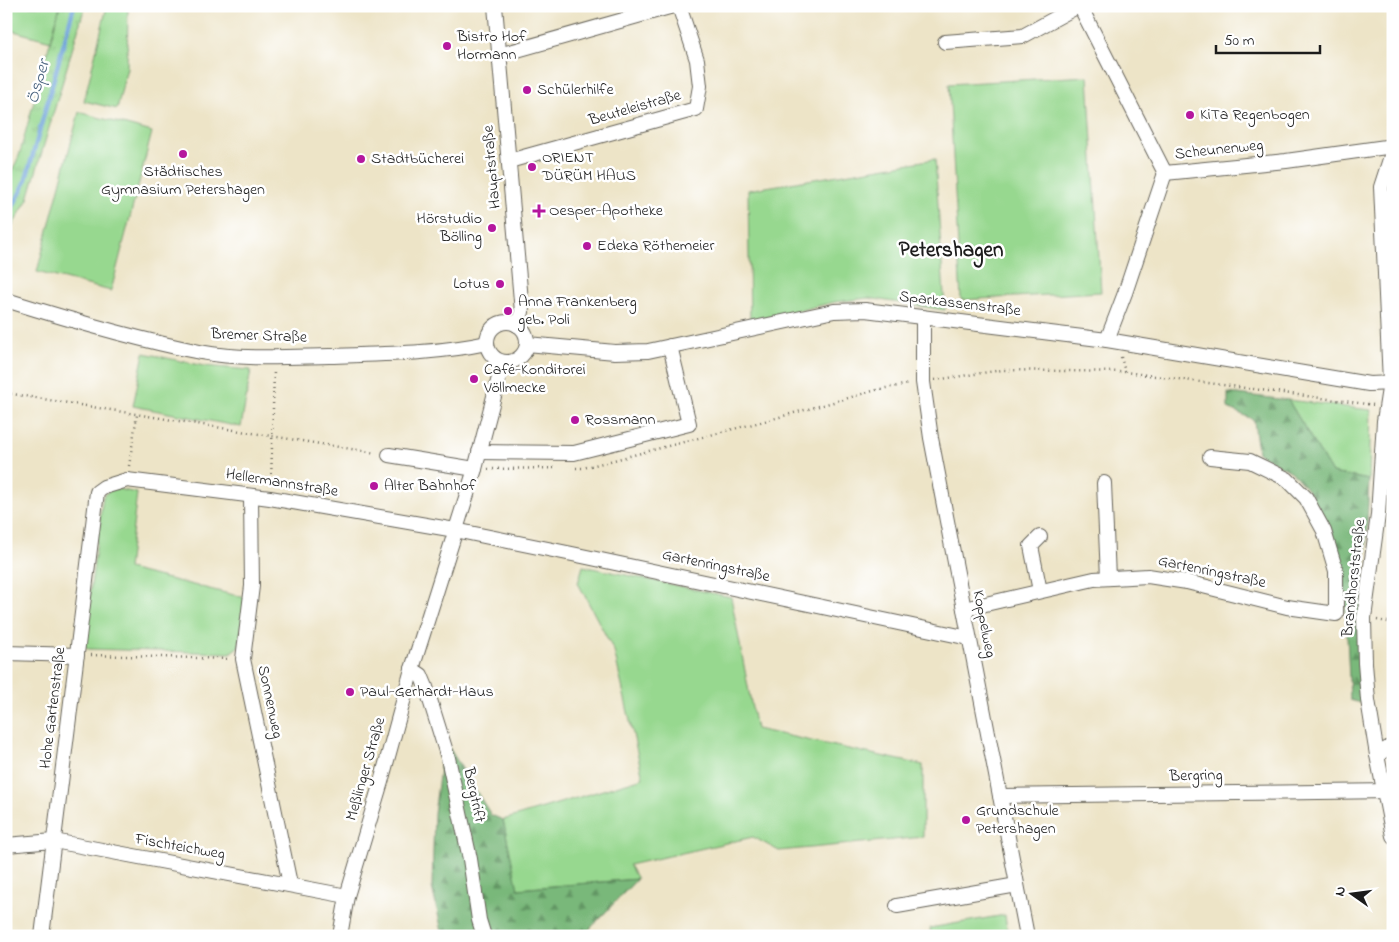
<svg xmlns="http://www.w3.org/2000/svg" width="1399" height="942" viewBox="0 0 1399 942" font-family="'Indie Flower',sans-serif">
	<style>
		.grass { fill: #97d88f; stroke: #5a7a56 }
		.forest { fill: url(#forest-firs); stroke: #4a6a4b }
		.park { fill: url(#park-tufts); stroke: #5a7a56 }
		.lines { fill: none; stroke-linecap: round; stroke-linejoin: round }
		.stream { stroke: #6ea2da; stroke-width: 4.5 }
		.minor-casing { stroke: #656258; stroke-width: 16 }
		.path { stroke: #656258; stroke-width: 2.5; stroke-dasharray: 1 4; stroke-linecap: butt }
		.minor { stroke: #fff; stroke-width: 14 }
		.poi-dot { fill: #b5179e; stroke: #fff; stroke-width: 2 }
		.labels { text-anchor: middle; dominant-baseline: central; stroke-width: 5; stroke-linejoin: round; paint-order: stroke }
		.poi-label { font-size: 16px; fill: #1c1c1c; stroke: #fff; text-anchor: start }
		.street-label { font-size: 16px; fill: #1c1c1c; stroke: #fff }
		.water-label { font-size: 18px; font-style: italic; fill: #455f7b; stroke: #fff }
		.district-label { font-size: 21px; font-weight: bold; fill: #1c1c1c; stroke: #fff }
	</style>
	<defs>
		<pattern id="forest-firs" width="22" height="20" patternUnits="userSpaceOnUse" patternTransform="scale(1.25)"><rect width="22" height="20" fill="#79b87a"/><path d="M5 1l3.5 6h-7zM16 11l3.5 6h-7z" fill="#629563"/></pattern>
		<pattern id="park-tufts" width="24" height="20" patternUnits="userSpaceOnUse" patternTransform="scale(1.25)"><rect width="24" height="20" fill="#97d88f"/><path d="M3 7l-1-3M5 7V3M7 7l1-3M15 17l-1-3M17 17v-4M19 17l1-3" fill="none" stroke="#82b97b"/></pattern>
	</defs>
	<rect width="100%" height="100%" fill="#fff"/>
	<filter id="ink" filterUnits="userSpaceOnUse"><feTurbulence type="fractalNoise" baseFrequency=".02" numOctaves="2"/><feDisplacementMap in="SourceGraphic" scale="10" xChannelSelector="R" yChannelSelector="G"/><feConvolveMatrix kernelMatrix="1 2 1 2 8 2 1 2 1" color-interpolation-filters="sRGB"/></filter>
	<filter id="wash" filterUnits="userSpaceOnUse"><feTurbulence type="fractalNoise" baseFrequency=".0096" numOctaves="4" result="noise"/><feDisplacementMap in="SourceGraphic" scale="20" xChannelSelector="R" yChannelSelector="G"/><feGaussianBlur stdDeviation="1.12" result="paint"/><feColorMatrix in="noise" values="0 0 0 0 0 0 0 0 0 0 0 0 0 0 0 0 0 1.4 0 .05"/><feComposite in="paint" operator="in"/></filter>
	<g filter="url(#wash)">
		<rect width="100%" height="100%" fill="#ede4c7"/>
		<!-- grass -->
		<g class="grass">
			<polygon points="8,6 60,6 51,41 6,29 6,13"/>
			<polygon points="107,6 128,8 127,68 117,109 84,101"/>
			<polygon points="1088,76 1101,292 961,300 949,84"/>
			<polygon points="79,112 152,132 111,291 37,272"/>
			<polygon points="935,159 945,310 868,298 835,302 750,322 748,190"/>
			<polygon points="144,353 204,366 251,370 241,427 133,406"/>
			<polygon points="1288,400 1371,410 1369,480 1332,473"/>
			<polygon points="113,488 137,493 128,569 246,598 239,646 230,653 88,649 83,645 103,496"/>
			<polygon points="583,566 731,597 756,729 923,765 923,837 779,851 753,837 629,865 637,879 517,889 503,820 643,778 614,651 578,583"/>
			<polygon points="1005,915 1008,936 931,936 930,928"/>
		</g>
		<!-- forest -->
		<g class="forest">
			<polygon points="1228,393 1288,400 1332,473 1369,480 1365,571 1363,704 1350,700 1344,572 1331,531 1311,494 1292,472 1258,453 1254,420 1228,408"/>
			<polygon points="448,746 491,815 503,820 518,889 637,879 583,936 443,936 432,887 434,814 441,761"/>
		</g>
		<!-- park -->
		<polygon class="park" points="60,6 85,6 28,199 6,237 6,184 19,156"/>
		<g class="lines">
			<!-- stream -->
			<polyline class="stream" points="6,220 25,183 74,6"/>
		</g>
	</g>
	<g filter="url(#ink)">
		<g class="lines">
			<defs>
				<g id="minor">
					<polyline points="495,6 522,312 517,325"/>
					<polyline points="1080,6 1165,173"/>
					<polyline points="945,42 1023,36 1078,6"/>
					<polyline points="499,55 673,6"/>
					<polyline points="1393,150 1381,187 1390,382 1384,421 1378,515 1364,618 1365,663 1368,700 1377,755 1393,836"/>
					<polyline points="509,161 696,109 700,86 697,60 679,6"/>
					<polyline points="1165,173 1286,161 1393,146"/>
					<path d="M 6,300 C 70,320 134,339 200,352 C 243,360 286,357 329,356 C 381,354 436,354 487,343"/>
					<polyline points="923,317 923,382 931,438 1027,936"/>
					<circle cx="507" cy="342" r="20"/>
					<polyline points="1107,340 1125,293 1165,173"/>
					<polyline points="527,344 615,352 648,351 834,311 865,310 1107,340 1369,384 1393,383"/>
					<polyline points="479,452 574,453 689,424 670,346"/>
					<polyline points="389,455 475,469"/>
					<polyline points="1104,483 1108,578"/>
					<polyline points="251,496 252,586 243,659 290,884"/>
					<polyline points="1040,537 1031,546 1040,591"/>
					<polyline points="964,609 1094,579 1148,576 1187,582 1287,607 1336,614 1336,571 1324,531 1306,498 1287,479 1250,461 1210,457"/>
					<polyline points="6,653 77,655"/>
					<polyline points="412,669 421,675 426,687 448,758 470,859 479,920 484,936"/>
					<polyline points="1377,755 1393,745"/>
					<polyline points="1000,796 1392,791"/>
					<polyline points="6,845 54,841 347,896"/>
					<polyline points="897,906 1017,885"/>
					<polyline points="42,936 97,492 104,487 127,480 270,498 455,530 582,556 969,638"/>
					<polyline points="340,936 347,896 381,782 412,669 475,469 503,362"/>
				</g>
			</defs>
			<!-- minor casing -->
			<use href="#minor" class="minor-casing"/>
			<!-- path -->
			<g class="path">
				<polyline points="1121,357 1125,372"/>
				<polyline points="935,380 1002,370 1125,372 1374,405"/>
				<polyline points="6,393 376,453"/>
				<polyline points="129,466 137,415"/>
				<polyline points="576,468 583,468 776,418 880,389 910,384"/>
				<polyline points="488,469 558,468"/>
				<polyline points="271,484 274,370"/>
				<polyline points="1377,620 1393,623"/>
				<polyline points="91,655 230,659"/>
			</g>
			<!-- minor -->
			<use href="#minor" class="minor"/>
		</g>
	</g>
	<!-- markers -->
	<g class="poi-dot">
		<circle cx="447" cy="46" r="5"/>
		<circle cx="527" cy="90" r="5"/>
		<circle cx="1190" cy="115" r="5"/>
		<circle cx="183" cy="154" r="5"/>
		<circle cx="361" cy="159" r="5"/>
		<circle cx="532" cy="167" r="5"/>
		<path d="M536.5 203.5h5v5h5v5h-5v5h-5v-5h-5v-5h5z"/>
		<circle cx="492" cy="228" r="5"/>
		<circle cx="587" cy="246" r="5"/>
		<circle cx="500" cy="284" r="5"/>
		<circle cx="508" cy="311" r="5"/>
		<circle cx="474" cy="379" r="5"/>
		<circle cx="575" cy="420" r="5"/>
		<circle cx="374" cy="486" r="5"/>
		<circle cx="350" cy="692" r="5"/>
		<circle cx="966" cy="820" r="5"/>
	</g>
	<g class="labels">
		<!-- poi labels -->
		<g class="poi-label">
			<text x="457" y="37">Bistro Hof<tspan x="457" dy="18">Hormann</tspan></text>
			<text x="537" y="90">Schülerhilfe</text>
			<text x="1200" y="115">KiTa Regenbogen</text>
			<text x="542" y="158">ORIENT<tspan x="542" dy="18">DÜRÜM HAUS</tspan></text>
			<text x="371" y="159">Stadtbücherei</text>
			<text x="183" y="172" text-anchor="middle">Städtisches<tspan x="183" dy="18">Gymnasium Petershagen</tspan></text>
			<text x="549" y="211">Oesper-Apotheke</text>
			<text x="482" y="219" text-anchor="end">Hörstudio<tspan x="482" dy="18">Bölling</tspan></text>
			<text x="597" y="246">Edeka Röthemeier</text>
			<text x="490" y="284" text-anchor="end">Lotus</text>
			<text x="518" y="302">Anna Frankenberg<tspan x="518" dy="18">geb. Poli</tspan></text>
			<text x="484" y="370">Café-Konditorei<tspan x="484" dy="18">Völlmecke</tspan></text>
			<text x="585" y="420">Rossmann</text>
			<text x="384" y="486">Alter Bahnhof</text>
			<text x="360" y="692">Paul-Gerhardt-Haus</text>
			<text x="976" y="811">Grundschule<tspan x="976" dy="18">Petershagen</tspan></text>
		</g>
		<!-- street labels -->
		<g class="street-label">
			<text transform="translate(635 108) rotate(-16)">Beuteleistraße</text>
			<text transform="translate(1219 150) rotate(-6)">Scheunenweg</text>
			<text transform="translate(492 167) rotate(-95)">Hauptstraße</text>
			<text transform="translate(960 304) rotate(7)">Sparkassenstraße</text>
			<text transform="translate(259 336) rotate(2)">Bremer Straße</text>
			<text transform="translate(282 483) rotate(9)">Hellermannstraße</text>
			<text transform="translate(716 566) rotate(12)">Gartenringstraße</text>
			<text transform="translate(1212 572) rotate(12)">Gartenringstraße</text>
			<text transform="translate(1354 578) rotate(-84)">Brandhorststraße</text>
			<text transform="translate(984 624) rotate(79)">Koppelweg</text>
			<text transform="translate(270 702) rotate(78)">Sonnenweg</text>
			<text transform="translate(53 708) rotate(-83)">Hohe Gartenstraße</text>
			<text transform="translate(366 769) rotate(-74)">Meßlinger Straße</text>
			<text transform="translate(1196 776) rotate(-1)">Bergring</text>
			<text transform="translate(474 795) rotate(78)">Bergtrift</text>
			<text transform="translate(180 847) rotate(10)">Fischteichweg</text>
		</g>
		<!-- water labels -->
		<g class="water-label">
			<text transform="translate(39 82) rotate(-74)">Ösper</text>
		</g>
		<!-- district labels -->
		<g class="district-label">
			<text x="951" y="251">Petershagen</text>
		</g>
	</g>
	<!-- margin -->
	<rect width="1399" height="942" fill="none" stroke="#fff" stroke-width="25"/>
	<!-- north arrow -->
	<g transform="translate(1352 894) rotate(284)" stroke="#ffffff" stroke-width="4" paint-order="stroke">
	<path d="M0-4L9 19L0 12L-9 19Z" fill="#1c1c1c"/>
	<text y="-8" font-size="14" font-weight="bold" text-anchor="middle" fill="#1c1c1c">N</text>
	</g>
	<!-- scale -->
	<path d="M1216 45v8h104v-8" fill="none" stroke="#1c1c1c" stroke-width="2.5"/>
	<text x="1224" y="45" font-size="15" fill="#1c1c1c" stroke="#ffffff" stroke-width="4" paint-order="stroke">50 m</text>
</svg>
